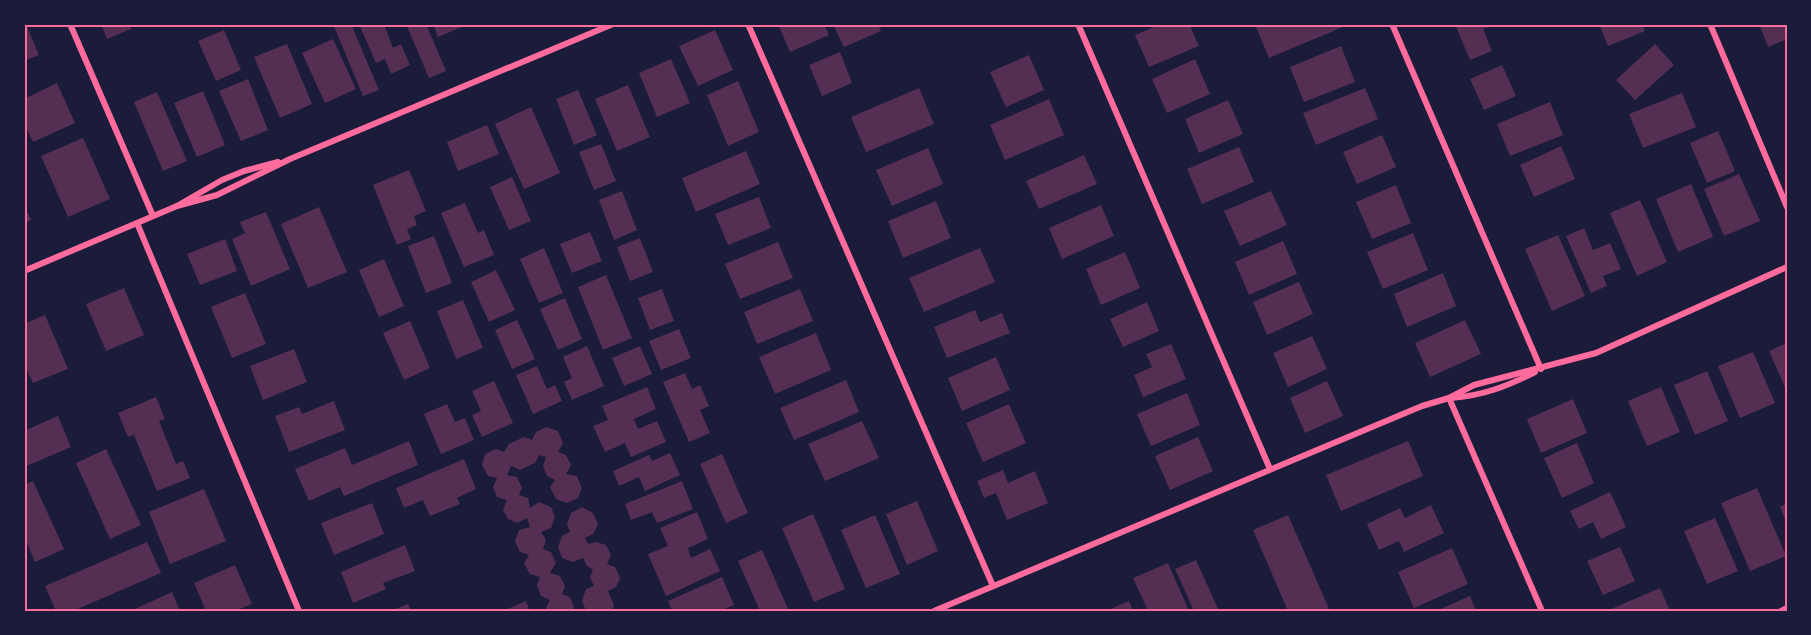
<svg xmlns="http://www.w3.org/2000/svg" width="1811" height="635" viewBox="0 0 1811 635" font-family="Manrope,sans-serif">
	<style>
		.building { fill: #542f53 }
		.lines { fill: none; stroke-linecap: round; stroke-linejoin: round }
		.minor { stroke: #ff6b9d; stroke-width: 6 }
		.neatline { fill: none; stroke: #ff6b9d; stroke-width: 2 }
	</style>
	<rect width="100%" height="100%" fill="#1b1b3a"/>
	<!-- building -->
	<g class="building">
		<polygon points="24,24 26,24 39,55 24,61"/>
		<polygon points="101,24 129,24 131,29 107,39"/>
		<polygon points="333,24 351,24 379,90 363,96"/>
		<polygon points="359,24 384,24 393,48 401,44 410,65 391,74 385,59 376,63"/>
		<polygon points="406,24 426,24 446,71 429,78"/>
		<polygon points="433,24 469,24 438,37"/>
		<polygon points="778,24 824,24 829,35 790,52"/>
		<polygon points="833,24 878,24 881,31 844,47"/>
		<polygon points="1161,24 1189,24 1199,46 1149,67 1135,35"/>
		<polygon points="1264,24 1342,24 1343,27 1269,58 1256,27"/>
		<polygon points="1455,24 1496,24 1483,29 1492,51 1470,60"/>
		<polygon points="1599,24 1642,24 1645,31 1608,46"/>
		<polygon points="1759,24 1787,24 1787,39 1768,47"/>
		<polygon points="224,30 241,70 216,81 198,41"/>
		<polygon points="715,30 733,70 698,86 679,46"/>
		<polygon points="333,39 356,89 325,103 302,53"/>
		<polygon points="287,44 312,104 280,118 254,57"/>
		<polygon points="1655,44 1674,65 1635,100 1616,80"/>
		<polygon points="1341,46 1355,82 1304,102 1290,67"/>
		<polygon points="840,52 852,83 822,96 809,65"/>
		<polygon points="1029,55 1044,90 1006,107 990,72"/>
		<polygon points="671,59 690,103 657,117 639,73"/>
		<polygon points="1195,59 1210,94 1167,113 1152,79"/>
		<polygon points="1502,65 1516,96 1484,110 1470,79"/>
		<polygon points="248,79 268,130 241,141 219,91"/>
		<polygon points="738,81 759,132 728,146 707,95"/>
		<polygon points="57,83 75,123 33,142 24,123 24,99"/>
		<polygon points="628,85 650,137 617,151 595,99"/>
		<polygon points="919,88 934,124 866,152 851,117"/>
		<polygon points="1365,88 1378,119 1316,145 1303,113"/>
		<polygon points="578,90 597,135 574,145 556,99"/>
		<polygon points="203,91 225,145 197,157 174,103"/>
		<polygon points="157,92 187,161 163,171 134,102"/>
		<polygon points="1682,93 1696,127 1643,148 1629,114"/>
		<polygon points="1049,99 1064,135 1005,160 990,125"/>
		<polygon points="1228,100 1243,134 1199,153 1185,119"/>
		<polygon points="1550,102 1563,135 1510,156 1497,124"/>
		<polygon points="531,107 560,173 524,189 495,124"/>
		<polygon points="487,125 499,154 458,171 447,142"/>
		<polygon points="1718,131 1735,171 1707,183 1690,143"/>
		<polygon points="1382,135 1396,167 1357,184 1343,152"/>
		<polygon points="83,138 110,199 68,217 41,156"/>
		<polygon points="601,144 616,181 594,190 579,152"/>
		<polygon points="1561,146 1575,179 1534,197 1520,165"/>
		<polygon points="1239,147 1254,182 1202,204 1187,169"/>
		<polygon points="928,148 943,184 892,206 876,170"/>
		<polygon points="746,151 760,184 696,212 682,178"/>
		<polygon points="1084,155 1097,184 1039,209 1026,181"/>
		<polygon points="409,170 426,211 414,216 417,225 407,229 411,239 397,245 373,185"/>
		<polygon points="1739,174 1760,221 1724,236 1704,189"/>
		<polygon points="512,177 531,221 509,230 490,187"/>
		<polygon points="1691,184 1713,237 1678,252 1656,199"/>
		<polygon points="1396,185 1411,223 1372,239 1356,202"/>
		<polygon points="622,191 637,230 614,240 599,200"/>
		<polygon points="1271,191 1287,225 1240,246 1224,211"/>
		<polygon points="759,197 771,228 728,245 715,214"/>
		<polygon points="1640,200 1667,262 1637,276 1610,213"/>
		<polygon points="936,201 951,238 903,258 888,221"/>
		<polygon points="465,203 478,233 484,230 494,255 464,267 441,213"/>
		<polygon points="24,205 31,220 24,223"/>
		<polygon points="1101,205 1114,236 1062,259 1049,228"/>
		<polygon points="319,207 347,272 308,288 281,224"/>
		<polygon points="266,212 290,269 251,286 232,239 245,233 240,222"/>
		<polygon points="1584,228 1593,250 1610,243 1621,269 1603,276 1607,286 1591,293 1566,236"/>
		<polygon points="590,232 602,261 572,273 560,244"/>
		<polygon points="1413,233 1428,270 1383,289 1367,252"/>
		<polygon points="1558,235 1585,296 1552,311 1525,249"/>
		<polygon points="434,236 452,283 426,293 408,246"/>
		<polygon points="640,238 653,272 630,281 617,247"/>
		<polygon points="225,239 237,271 200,285 187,254"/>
		<polygon points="1283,241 1297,274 1249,295 1235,262"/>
		<polygon points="778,242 793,278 740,299 725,264"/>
		<polygon points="544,248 563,293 539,303 520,259"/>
		<polygon points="980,248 995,282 924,312 909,278"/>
		<polygon points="1125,252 1140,288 1101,305 1086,269"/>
		<polygon points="384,259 404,306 379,317 359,270"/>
		<polygon points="496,270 515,310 489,322 471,282"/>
		<polygon points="1443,273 1456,306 1407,327 1394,294"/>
		<polygon points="606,275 632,338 603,350 578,287"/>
		<polygon points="1299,282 1313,314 1267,335 1253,302"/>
		<polygon points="124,288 144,335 106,351 86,304"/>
		<polygon points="662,289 674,321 650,330 638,298"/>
		<polygon points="800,289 813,321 757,344 744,312"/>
		<polygon points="245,293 266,344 232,358 211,307"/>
		<polygon points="565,298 582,339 558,350 540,309"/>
		<polygon points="463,300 483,348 456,359 437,311"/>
		<polygon points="1147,302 1159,331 1123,347 1110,319"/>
		<polygon points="975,310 980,322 1002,313 1010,333 947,358 934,327"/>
		<polygon points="45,315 68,369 33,383 24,363 24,324"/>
		<polygon points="517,320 535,359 512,369 495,330"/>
		<polygon points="1465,320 1481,354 1430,377 1415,343"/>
		<polygon points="410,321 430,368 404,380 383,333"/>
		<polygon points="679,329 691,358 661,370 649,341"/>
		<polygon points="816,333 831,370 775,394 759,357"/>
		<polygon points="1312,336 1327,369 1288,387 1273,353"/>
		<polygon points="1787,343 1787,392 1769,351"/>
		<polygon points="1171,344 1186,379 1143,397 1134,375 1152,367 1146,354"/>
		<polygon points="587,346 604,386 572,400 564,382 572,378 563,357"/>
		<polygon points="640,346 652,374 624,386 612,358"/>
		<polygon points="294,349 307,382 263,400 250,366"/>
		<polygon points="1753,352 1775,403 1740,418 1718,366"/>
		<polygon points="996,357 1010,390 962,411 948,378"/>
		<polygon points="537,366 547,389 555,385 562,401 533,414 516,375"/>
		<polygon points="1707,371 1728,421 1695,435 1674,385"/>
		<polygon points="685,373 692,389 700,385 709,406 700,410 710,433 689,442 663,382"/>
		<polygon points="846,380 859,412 794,440 780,408"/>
		<polygon points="494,381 513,423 482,437 472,415 481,411 472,391"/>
		<polygon points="1327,381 1343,416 1305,433 1290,398"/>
		<polygon points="647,387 656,409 634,419 638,429 657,421 666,442 631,457 625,443 605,452 593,426 608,420 602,406"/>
		<polygon points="1661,387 1680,432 1647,446 1628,401"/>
		<polygon points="1187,393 1200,425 1151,446 1137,414"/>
		<polygon points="156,397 165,419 159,421 176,464 183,461 190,478 157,491 134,435 128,437 118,413"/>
		<polygon points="1573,399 1587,433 1541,453 1527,419"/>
		<polygon points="334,401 345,430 289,452 275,416 299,407 302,414"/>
		<polygon points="447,404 455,422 465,418 474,440 441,454 424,414"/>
		<polygon points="1009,404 1026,443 983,462 966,423"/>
		<polygon points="58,416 71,447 24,467 24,431"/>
		<polygon points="862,421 879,458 825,481 808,444"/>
		<polygon points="546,427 558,431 563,443 558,452 566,455 571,465 566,474 577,476 582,488 578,498 567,503 556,499 550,487 555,480 547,476 543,466 546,457 539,455 535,463 520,470 511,466 507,475 517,477 522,488 519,495 528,498 530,508 539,502 551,507 555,517 551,528 541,532 546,540 543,549 551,552 556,563 550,573 560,576 565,586 562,594 570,597 574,607 572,611 547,611 546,608 550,600 541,596 537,585 540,577 530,574 524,563 529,555 520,552 515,541 519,530 530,527 527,518 517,523 508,519 503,510 507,500 497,497 493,487 497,478 488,476 482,465 485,454 496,449 504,452 509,444 524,437 532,440 536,432"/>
		<polygon points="1198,437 1213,471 1170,490 1155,456"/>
		<polygon points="409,441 418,465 344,496 340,487 309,501 295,469 345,448 352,465"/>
		<polygon points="1408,441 1423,476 1341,511 1326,475"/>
		<polygon points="1577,443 1594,483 1562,498 1544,458"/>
		<polygon points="106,449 141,525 110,539 76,463"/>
		<polygon points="670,453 680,475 645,491 639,477 619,486 613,471 649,455 652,461"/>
		<polygon points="722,454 748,513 726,523 700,464"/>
		<polygon points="464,459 476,489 457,498 460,504 430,516 423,500 404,508 396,488"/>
		<polygon points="1003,470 1008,483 1035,471 1048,503 1007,520 996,493 984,498 977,481"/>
		<polygon points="33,481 64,549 35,562 24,536 24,485"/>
		<polygon points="682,481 693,509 657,523 652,512 631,520 625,504"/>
		<polygon points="1757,488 1786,556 1750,571 1721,503"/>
		<polygon points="204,489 226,541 170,564 149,512"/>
		<polygon points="1610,492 1626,527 1601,539 1593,522 1579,529 1570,511"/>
		<polygon points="917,501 938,551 907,565 886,514"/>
		<polygon points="372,503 384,534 334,555 321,523"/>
		<polygon points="1787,503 1787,524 1780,507"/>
		<polygon points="1431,505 1444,533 1404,552 1399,541 1379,550 1367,524 1400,508 1405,518"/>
		<polygon points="582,507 593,513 598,524 593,534 585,538 588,544 596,542 606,545 611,555 607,564 615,567 620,578 616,587 608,591 614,605 612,611 586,611 582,601 586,589 594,586 590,577 593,570 587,566 583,558 573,562 562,558 558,547 562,536 570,532 567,524 571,513"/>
		<polygon points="697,512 708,539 688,548 691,558 710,549 720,571 666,596 648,554 668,546 660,528"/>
		<polygon points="813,514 845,589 814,602 782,528"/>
		<polygon points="875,515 900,574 866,588 841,530"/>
		<polygon points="1288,515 1330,611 1288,611 1253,530"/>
		<polygon points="1715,518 1738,571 1707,584 1684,531"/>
		<polygon points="147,542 161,573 73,611 56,611 45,586"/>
		<polygon points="405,545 415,571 383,583 386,589 353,603 341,572"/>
		<polygon points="1620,547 1635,581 1603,595 1587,561"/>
		<polygon points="1452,548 1468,584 1414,608 1398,572"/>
		<polygon points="762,550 789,611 760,611 738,561"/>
		<polygon points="1196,560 1219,611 1194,611 1175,569"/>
		<polygon points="1168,563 1189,611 1148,611 1133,578"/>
		<polygon points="235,565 252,604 235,611 206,611 194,583"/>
		<polygon points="722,577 734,605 720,611 672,611 668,601"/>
		<polygon points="1660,588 1670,611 1612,611 1611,609"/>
		<polygon points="172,592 180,611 136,611 135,609"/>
		<polygon points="1470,596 1476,611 1436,611"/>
		<polygon points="526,601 530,611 503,611"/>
		<polygon points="1129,601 1133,611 1106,611"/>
		<polygon points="408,604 411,611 391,611"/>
	</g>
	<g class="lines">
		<!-- minor -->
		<g class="minor">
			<polyline points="70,24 153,216"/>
			<polyline points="748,24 993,586"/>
			<polyline points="1078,24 1270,469"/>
			<polyline points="1392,24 1541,369"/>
			<polyline points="1710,24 1787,207"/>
			<polyline points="177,206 217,195 290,159 613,24"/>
			<polyline points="137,223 299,611"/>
			<polyline points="24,271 177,206 222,180 244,171 278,162"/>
			<polyline points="1449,398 1542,611"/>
			<path d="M 1451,398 C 1482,396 1508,386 1535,372"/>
			<polyline points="934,611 1422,406 1449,398 1474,385 1596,353 1787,267"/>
			<polyline points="1781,611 1787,608"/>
		</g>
	</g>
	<!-- border -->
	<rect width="1811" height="635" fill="none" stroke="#1b1b3a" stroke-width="51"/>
	<rect x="26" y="26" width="1760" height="584" class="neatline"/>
</svg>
